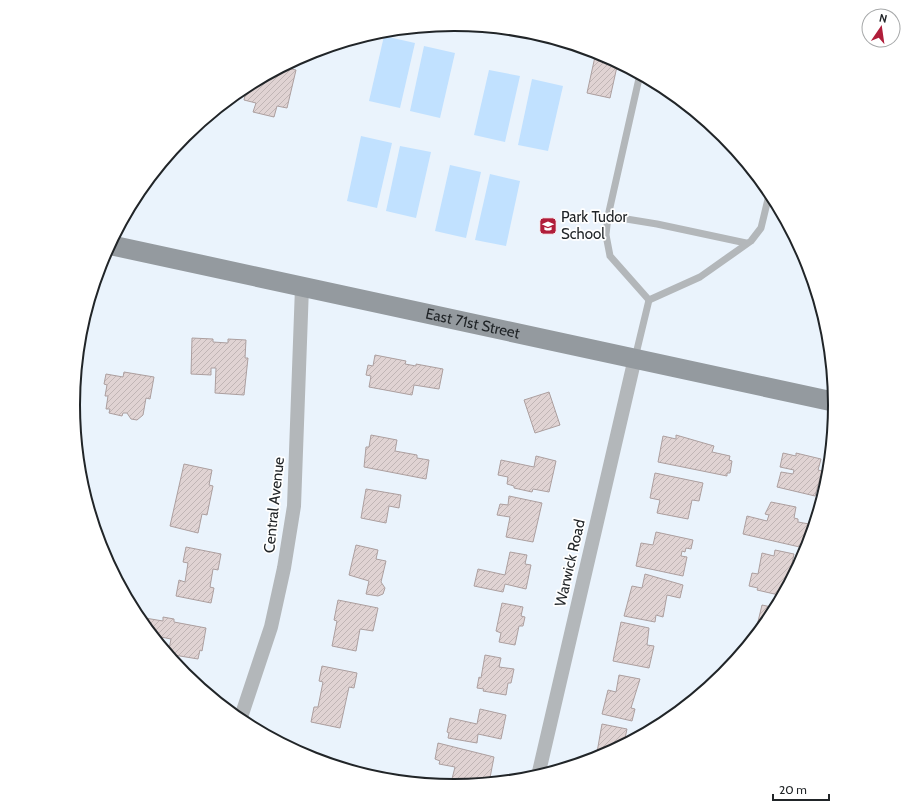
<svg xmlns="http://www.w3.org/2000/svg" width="909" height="810" viewBox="0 0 909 810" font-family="Cabin,sans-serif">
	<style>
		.grass { fill: #c1e1ff }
		.building { fill: url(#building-hatch); stroke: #ac9f9f }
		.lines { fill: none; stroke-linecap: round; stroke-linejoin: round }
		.service { stroke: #b3b7ba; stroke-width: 7 }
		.minor { stroke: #b3b7ba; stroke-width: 14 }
		.secondary { stroke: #949a9f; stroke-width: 20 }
		.labels { text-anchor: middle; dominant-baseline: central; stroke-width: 3.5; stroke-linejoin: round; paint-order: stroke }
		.poi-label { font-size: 15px; fill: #212528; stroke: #fff; text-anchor: start }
		.street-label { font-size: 15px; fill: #212528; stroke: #fff }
		.rim { fill: none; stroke: #212528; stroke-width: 2 }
	</style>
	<defs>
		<pattern id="building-hatch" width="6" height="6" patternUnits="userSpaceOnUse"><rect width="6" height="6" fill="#e0d3d3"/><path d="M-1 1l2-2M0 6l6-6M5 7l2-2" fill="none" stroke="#c0b5b5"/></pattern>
	</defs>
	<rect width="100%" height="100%" fill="#eaf3fc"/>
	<!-- grass -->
	<g class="grass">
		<polygon points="384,36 415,43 400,108 369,101"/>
		<polygon points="424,46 455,53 440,118 410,111"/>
		<polygon points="489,70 520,76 505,142 474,135"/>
		<polygon points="532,79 563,86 548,151 518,145"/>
		<polygon points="361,136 392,143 377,208 347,201"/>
		<polygon points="400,146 431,152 416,218 386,211"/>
		<polygon points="450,165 481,172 466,238 435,231"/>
		<polygon points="490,174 520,181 506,246 475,240"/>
	</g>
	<!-- building -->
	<g class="building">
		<polygon points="596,52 618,62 610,98 587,93"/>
		<polygon points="282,67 296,70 287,108 277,106 274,117 253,112 256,103 244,100 247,86 269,74 272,75 273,72"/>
		<polygon points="192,338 213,339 213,342 228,343 228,339 246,340 245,358 248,358 244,395 215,393 216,368 211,368 211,375 191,374"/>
		<polygon points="375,355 406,361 405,364 416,366 416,364 443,369 439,389 414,385 412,395 369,387 371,376 366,375 368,365 373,366"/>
		<polygon points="124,372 154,377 150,399 146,398 143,415 137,420 131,419 127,413 123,413 122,416 109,413 110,409 106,409 108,396 105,396 107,385 104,384 106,374 123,377"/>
		<polygon points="549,392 560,425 535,433 524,400"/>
		<polygon points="371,435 397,440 395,451 417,455 417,458 429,460 426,479 364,467 366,447 369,447"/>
		<polygon points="676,435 714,446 712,452 730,456 729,460 732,461 730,473 727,473 727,476 658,462 663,436 676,439"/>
		<polygon points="783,453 796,456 796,453 821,459 818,470 822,471 815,496 777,487 781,472 793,474 794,470 780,467"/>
		<polygon points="536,456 556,461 549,492 533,489 532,492 514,488 514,486 507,484 508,477 498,475 501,460 534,467"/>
		<polygon points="184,464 212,470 209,485 213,486 207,515 202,514 198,533 170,526"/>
		<polygon points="655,473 703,483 699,501 692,500 688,519 657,513 660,500 650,498"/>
		<polygon points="366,489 401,495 399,508 389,506 386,523 361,518"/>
		<polygon points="509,496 542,503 533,542 506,537 510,517 497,515 500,504 508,505"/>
		<polygon points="771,502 796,507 794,518 798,519 798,522 809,524 804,548 743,534 747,516 767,521 769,515 765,514"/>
		<polygon points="656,532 693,540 691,549 686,548 685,552 682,551 681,556 687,557 683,576 636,566 641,543 653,545"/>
		<polygon points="356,545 378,550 376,559 386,561 381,582 385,588 383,594 378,596 366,594 369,581 349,575"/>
		<polygon points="186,547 221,554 218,570 213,569 210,587 214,588 211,603 176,596 179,580 185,582 188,563 183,562"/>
		<polygon points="775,550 794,554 791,568 796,570 783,596 757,590 758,588 749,586 752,573 758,574 762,553 774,556"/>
		<polygon points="510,552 527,555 525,564 531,565 526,589 505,584 503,592 474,586 478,569 505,575"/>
		<polygon points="645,574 683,585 680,598 667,595 663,617 656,615 655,622 624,616 632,586 642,588"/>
		<polygon points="338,600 378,608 373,631 360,629 356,651 332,646 337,621 334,620"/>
		<polygon points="502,603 523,607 521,616 525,617 523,626 519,626 515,645 499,642 501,633 496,631"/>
		<polygon points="762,605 776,608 771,617 754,638"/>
		<polygon points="163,617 174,619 174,622 206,628 202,651 200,650 198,659 168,654 171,639 161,637 160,641 157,641 144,624 145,618 163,621"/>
		<polygon points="621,622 649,628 647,645 654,646 649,668 613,661"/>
		<polygon points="485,655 501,658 499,667 514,669 511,683 508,683 506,695 483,691 484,689 477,688 479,677 481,678"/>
		<polygon points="322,666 357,673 354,688 349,687 340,728 311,722 314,707 318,707 323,682 319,681"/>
		<polygon points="619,675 640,679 631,708 635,709 632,721 602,714 608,690 616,692"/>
		<polygon points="480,709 506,715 501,739 478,734 477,743 448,738 449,733 447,732 450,718 477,724"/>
		<polygon points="602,724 627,729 624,743 626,743 596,758"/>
		<polygon points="438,743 494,757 489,783 461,785 451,783 455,767 439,764 440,761 435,759"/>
	</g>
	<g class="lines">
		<!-- service -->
		<g class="service">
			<polyline points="640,74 608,216 606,235 610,256 649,300 700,277 751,241 761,228 770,191"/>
			<polyline points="608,216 657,224 746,243"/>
			<polyline points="635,358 649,300"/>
		</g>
		<!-- minor -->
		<g class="minor">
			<polyline points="240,720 271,627 284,568 294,506 302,287"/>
			<polyline points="538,776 635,358"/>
		</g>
		<!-- secondary -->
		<path class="secondary" id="s1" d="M 110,245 L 835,402"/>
	</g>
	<!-- icons -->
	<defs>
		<symbol id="school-square" viewBox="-11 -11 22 22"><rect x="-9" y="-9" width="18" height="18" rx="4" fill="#b01d3a" stroke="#fff"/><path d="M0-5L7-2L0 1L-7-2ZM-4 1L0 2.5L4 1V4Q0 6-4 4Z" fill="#fff"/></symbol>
	</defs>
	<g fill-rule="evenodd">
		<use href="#school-square" x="538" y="216" width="20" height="20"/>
	</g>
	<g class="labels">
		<!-- poi labels -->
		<g class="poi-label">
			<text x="561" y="217">Park Tudor<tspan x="561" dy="17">School</tspan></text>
		</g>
		<!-- street labels -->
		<g class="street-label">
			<text stroke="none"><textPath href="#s1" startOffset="371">East 71st Street</textPath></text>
			<text transform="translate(274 505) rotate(-84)">Central Avenue</text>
			<text transform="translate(570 563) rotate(-77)">Warwick Road</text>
		</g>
	</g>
	<!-- crop -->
	<path d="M0 0H909V810H0ZM80 405a374 374 0 1 1 748 0a374 374 0 1 1-748 0Z" fill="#fff" fill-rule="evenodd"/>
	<path class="rim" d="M80 405a374 374 0 1 1 748 0a374 374 0 1 1-748 0Z"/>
	<!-- north arrow -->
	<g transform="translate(881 28) rotate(13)"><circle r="19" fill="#ffffff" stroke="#a6a8a9"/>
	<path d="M0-3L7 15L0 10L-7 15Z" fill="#b01d3a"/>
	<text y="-6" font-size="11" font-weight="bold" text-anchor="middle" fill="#212528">N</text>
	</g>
	<!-- scale -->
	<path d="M773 794v6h56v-6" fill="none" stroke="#212528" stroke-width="2"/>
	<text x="779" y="794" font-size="12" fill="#212528" stroke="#ffffff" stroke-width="3" paint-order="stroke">20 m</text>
</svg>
